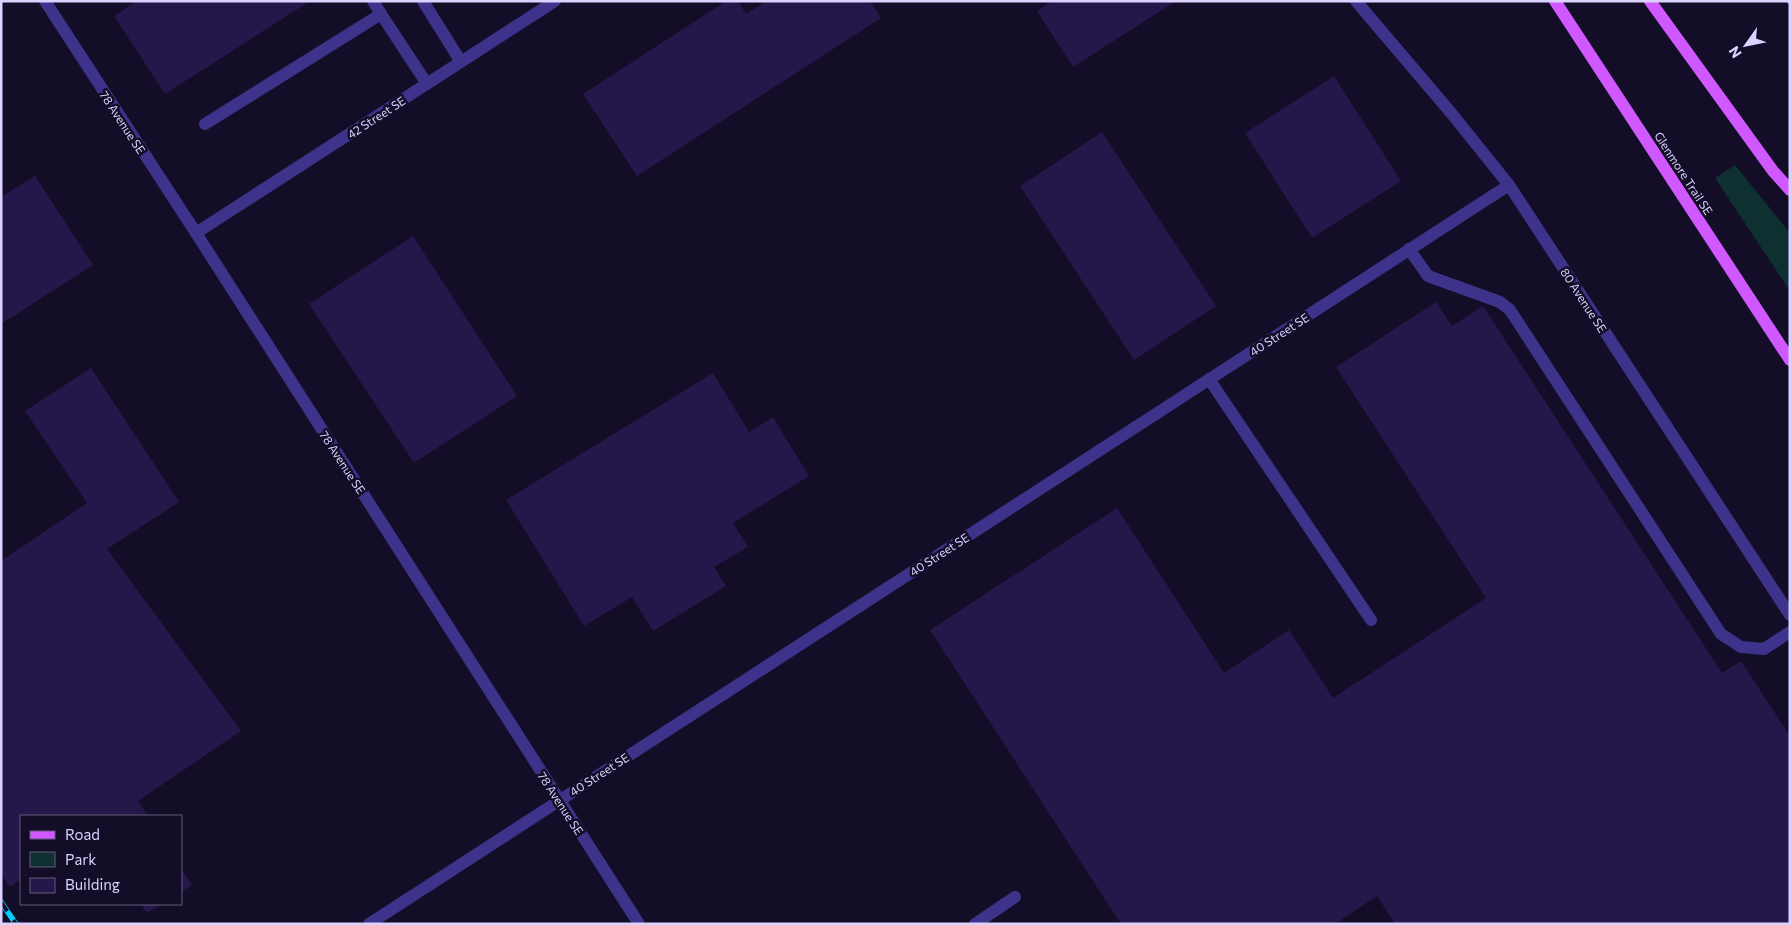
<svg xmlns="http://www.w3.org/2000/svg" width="1791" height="925" viewBox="0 0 1791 925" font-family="Commissioner,sans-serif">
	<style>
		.green { fill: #0f3031 }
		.building { fill: #251749 }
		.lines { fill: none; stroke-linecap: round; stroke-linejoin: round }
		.path { stroke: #23bfc2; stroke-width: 3; stroke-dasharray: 2.5 4; stroke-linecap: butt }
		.lane { stroke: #3e338a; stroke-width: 12 }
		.street { stroke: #3e338a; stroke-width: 12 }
		.primary { stroke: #cf59ff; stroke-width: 12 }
		.rail-casing { stroke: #00cffd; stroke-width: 5.5 }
		.rail { stroke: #130d27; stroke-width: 4; stroke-dasharray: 11; stroke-linecap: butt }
		.labels { text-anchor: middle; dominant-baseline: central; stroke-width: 5; stroke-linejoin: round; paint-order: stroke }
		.street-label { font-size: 12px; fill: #dbd2ff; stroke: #130d27 }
	</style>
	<rect width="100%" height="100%" fill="#130d27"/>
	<!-- green -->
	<polygon class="green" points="1735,165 1790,233 1790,291 1715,178"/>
	<!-- building -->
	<g class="building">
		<polygon points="137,1 310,1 165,94 114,16"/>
		<polygon points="726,1 738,1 746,14 766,1 870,1 881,18 637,176 583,94"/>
		<polygon points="1052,1 1176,1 1073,67 1037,11"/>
		<polygon points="1334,76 1401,181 1312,238 1245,133"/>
		<polygon points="1102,132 1216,306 1134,360 1020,186"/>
		<polygon points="35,176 93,265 1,324 1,197"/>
		<polygon points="413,236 517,396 414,463 309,304"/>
		<polygon points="1436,302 1452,326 1483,306 1722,673 1741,661 1790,736 1790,924 1395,924 1377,896 1335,924 1121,924 930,630 1117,508 1224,673 1289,630 1333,698 1486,598 1336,367"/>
		<polygon points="91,368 179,502 107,549 241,731 138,801 148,816 21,816 21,879 10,887 1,874 1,561 87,503 25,411"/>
		<polygon points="713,373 749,432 773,417 809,476 733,523 748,547 714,567 726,586 653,631 632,597 584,626 506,500"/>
		<polygon points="181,868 192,885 181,892"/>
		<polygon points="141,904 162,904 147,913"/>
	</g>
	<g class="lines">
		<!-- path -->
		<polyline class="path" points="1788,1 1790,4"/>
		<!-- lane -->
		<g class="lane">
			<polyline points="373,1 381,14"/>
			<polyline points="423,1 461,62"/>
			<polyline points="205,124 381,14 427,84"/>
			<polyline points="1409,249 1428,276 1500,302 1510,310 1721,634 1741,647 1764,649 1790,632"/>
			<polyline points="1209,379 1371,620"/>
			<polyline points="975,924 1015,897"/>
		</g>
		<!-- street -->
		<g class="street">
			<polyline points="45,1 196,233 639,924"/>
			<polyline points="1356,1 1452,114 1509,185 1790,615"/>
			<polyline points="196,233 555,1"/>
			<polyline points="369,924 1509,185"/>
		</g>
		<!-- primary -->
		<g class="primary">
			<polyline points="1555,1 1790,360"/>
			<polyline points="1650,1 1773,171 1790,190"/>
		</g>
		<defs>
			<polyline id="rail" points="1,902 16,924"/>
		</defs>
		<!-- rail casing -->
		<use href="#rail" class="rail-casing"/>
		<!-- rail -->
		<use href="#rail" class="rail"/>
	</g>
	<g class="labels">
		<!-- street labels -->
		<g class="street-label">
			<text transform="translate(376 117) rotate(-33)">42 Street SE</text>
			<text transform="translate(123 122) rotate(57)">78 Avenue SE</text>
			<text transform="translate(1684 173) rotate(57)">Glenmore Trail SE</text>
			<text transform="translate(1584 300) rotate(57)">80 Avenue SE</text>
			<text transform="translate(1279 334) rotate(-33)">40 Street SE</text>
			<text transform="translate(343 462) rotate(57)">78 Avenue SE</text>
			<text transform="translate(939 554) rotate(-33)">40 Street SE</text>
			<text transform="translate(599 774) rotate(-33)">40 Street SE</text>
			<text transform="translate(561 803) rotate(57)">78 Avenue SE</text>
		</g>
	</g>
	<!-- border -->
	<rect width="1791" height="925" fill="none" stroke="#dbd2ff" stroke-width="5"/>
	<!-- legend -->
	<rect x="20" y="815" width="162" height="90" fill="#130d27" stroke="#635c7d"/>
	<rect x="30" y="831" width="25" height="8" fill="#cf59ff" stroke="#635c7d"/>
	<text x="65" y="840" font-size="15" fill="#dbd2ff">Road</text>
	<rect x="30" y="852" width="25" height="15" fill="#0f3031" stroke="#635c7d"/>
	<text x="65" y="865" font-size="15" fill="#dbd2ff">Park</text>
	<rect x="30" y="878" width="25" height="15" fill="#251749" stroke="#635c7d"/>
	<text x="65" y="890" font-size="15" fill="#dbd2ff">Building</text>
	<!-- north arrow -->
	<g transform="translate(1746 45) rotate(237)" stroke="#130d27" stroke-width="4" paint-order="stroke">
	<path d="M0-4L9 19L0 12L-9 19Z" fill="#dbd2ff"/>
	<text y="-8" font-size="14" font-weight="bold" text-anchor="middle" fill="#dbd2ff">N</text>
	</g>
</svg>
